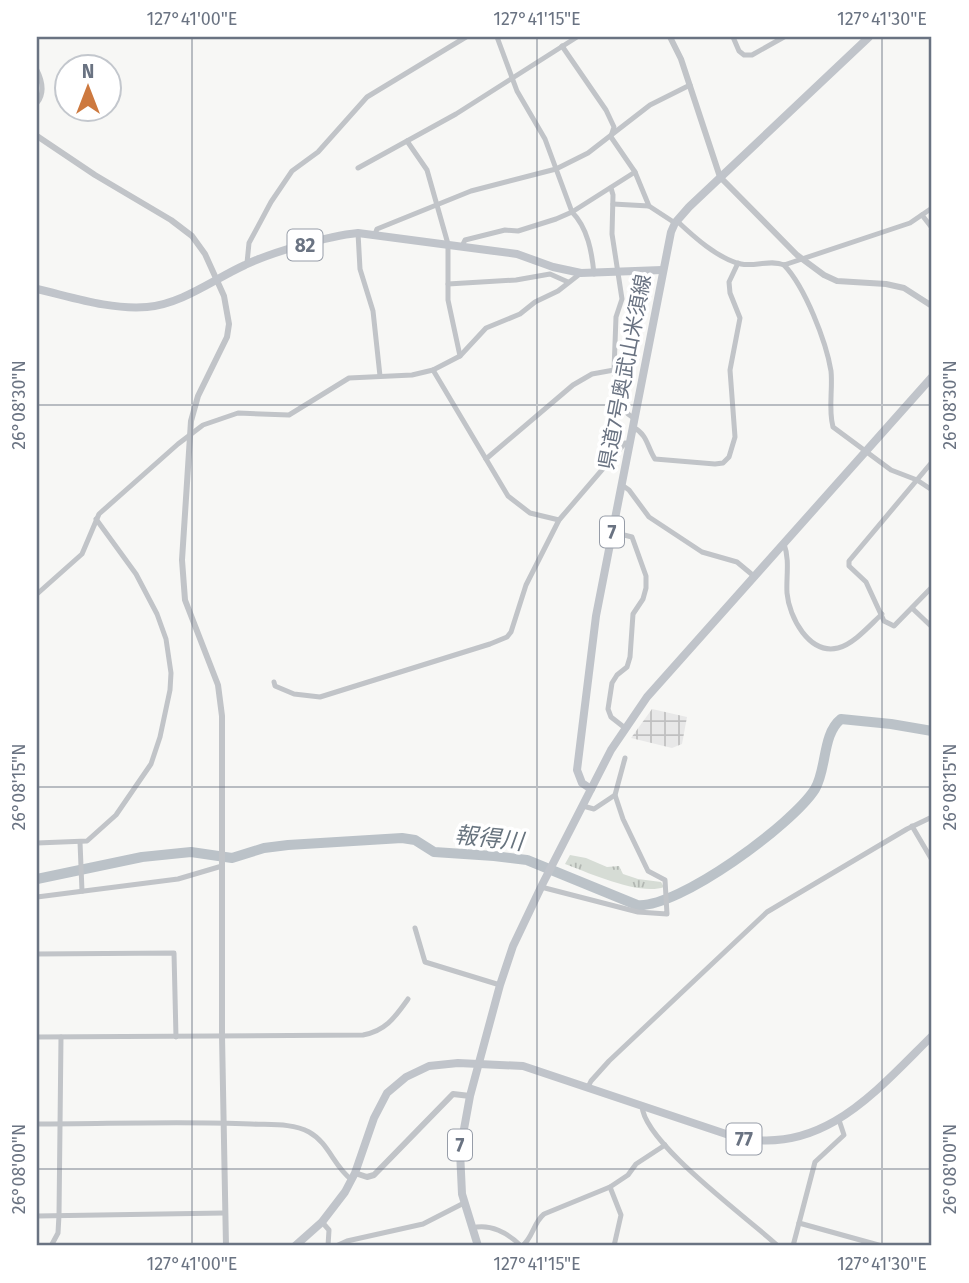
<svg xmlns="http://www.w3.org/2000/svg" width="969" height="1283" viewBox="0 0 969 1283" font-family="'Fira Sans','Noto Sans JP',sans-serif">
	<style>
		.industrial { fill: url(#industrial-grid) }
		.grass { fill: url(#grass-tufts) }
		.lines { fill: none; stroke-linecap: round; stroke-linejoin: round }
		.river { stroke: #bbc2c8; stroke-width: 10 }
		.minor { stroke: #c1c4c8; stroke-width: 5 }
		.tertiary { stroke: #c1c4c8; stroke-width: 6 }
		.primary { stroke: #c0c4ca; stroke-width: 8 }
		.ticks { fill: none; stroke: #6a7382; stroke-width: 2; stroke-opacity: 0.45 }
		.labels { text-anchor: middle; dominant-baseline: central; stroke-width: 7; stroke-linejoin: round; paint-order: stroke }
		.shield { fill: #fff; stroke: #979da8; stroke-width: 2 }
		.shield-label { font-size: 19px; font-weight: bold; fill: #6a7382 }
		.street-label { font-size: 21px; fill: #6a7382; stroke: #fff }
		.water-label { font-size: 23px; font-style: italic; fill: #67737e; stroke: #fff }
		.neatline { fill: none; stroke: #6a7382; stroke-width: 2.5 }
		.ticks-label { font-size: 18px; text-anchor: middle; fill: #6a7382 }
	</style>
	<defs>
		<pattern id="industrial-grid" width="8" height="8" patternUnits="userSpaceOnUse" patternTransform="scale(1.75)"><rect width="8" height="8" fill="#e8e8e8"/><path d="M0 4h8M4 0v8" fill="none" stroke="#c0c0c1"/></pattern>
		<pattern id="grass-tufts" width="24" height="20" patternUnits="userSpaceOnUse" patternTransform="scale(1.75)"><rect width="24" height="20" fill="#d6dcd5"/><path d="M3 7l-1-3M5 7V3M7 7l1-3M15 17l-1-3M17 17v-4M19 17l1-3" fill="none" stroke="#b2b7b2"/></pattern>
	</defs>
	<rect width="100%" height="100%" fill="#f7f7f5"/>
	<!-- industrial -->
	<polygon class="industrial" points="652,709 687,717 682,744 672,748 631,738"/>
	<!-- grass -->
	<path class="grass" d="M 570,855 L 586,858 L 607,867 L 619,866 L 623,874 L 638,879 L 661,882 L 664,887 C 640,896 589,873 565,864 Z"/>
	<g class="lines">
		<!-- river -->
		<path class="river" d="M 37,879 L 142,857 L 191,852 L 232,858 L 264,848 L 288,845 L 402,838 L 415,840 L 434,852 L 494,856 L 527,860 L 637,905 C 678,909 793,824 815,789 C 827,769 822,734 841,719 L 891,724 L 932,731"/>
		<!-- minor -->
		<g class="minor">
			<path d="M 497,37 L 517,91 L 545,139 L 572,212 C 588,228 592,253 594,274"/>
			<polyline points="733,37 739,51 744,55 752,55 784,37"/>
			<polyline points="562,46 606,110 614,127 611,136"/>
			<path d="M 37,70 C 42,80 45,93 37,103"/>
			<polyline points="611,137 635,172 649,206"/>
			<polyline points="407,141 427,170 448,244 448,300 460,356"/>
			<polyline points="358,168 456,114 577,37"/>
			<polyline points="611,188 613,195 612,234 622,299 616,317 614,370 619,398 628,414 635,419"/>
			<polyline points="613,204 649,206 675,223"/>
			<polyline points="922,215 932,228"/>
			<path d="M 677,221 C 693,236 718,259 741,264 C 755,267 771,259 784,265 L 910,223 L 932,208"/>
			<polyline points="358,233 360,269 373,311 380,376"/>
			<polyline points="375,234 377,229 471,191 556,169 588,153 650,105 690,85"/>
			<polyline points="462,246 465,240 505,230 518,231 556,219 572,212 635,172"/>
			<polyline points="247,263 249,243 271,202 292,171 318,152 367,97 466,37"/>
			<path d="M 784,265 C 805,287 826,341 831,371 C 833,389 828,409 833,427 L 891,470 L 917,480 L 932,490"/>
			<polyline points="448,284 516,280 550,274 568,282"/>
			<polyline points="433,370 508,496 530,513 559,520"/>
			<path d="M 633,427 C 648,435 647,447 655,459 L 715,464 L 723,463 L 729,457 L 735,437 L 730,370 L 740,318 L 730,293 L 729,282 L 738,263"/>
			<polyline points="486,459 573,385 592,374 614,370"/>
			<polyline points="932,462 849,561 849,566 866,582 884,621 894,626 932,587"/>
			<polyline points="622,485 629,490 649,517 702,552 737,562 755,577"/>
			<polyline points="612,532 632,537 646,576 646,588 643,599 633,614 630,657 627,667 617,675 612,683 608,709 611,717 625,728"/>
			<path d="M 784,544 C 790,560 786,577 787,593 C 789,617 809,655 838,648 C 854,644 870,625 882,614"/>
			<polyline points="37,594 82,554 99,514 178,444 203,425 238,413 289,415 349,378 412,375 433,370 460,356 486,328 520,314 535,302 558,291 581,273"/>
			<polyline points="913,609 932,627"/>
			<polyline points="274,682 275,686 294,694 320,697 490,644 507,637 511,632 526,585 559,520 625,443 630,444"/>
			<polyline points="583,806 594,809 615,795 625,758"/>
			<polyline points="912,826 932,860"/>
			<polyline points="80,842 82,891"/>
			<polyline points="37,843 87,841 116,815 151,764 160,737 170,690 171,673 166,639 157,614 136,574 96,519"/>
			<polyline points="541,887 638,912 667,914 665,880 648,871 623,819 615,795"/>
			<polyline points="37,897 178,879 222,866"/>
			<polyline points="415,928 425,962 500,985"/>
			<polyline points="37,954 174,953 176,1037"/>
			<path d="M 37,1037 L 363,1035 C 386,1031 395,1017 408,999"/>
			<polyline points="588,1087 591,1081 609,1061 767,912 907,829 932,817"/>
			<path d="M 642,1106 C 644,1143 748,1218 778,1246"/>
			<path d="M 37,1124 C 108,1124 180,1121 251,1124 C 271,1125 292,1123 309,1132 C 329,1143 334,1167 352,1180"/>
			<polyline points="610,1187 621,1215 614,1246"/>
			<polyline points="37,1216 224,1213"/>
			<polyline points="322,1222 329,1230 328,1246"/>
			<polyline points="799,1223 882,1246"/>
			<path d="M 472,1228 C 490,1223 508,1233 521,1246"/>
			<polyline points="51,1246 58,1233 59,1215 61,1037"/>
			<polyline points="336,1246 347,1241 423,1224 464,1203"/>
			<path d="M 522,1246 C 533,1238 533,1223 544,1214 L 610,1187 L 628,1175 L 636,1164 L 665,1145"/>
			<polyline points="793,1246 815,1162 844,1135 839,1120"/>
		</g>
		<!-- tertiary -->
		<g class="tertiary">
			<polyline points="670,37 681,59 720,177 725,182 797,255 824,275 837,281 886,284 904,288 932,306"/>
			<polyline points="37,136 95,175 171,220 192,236 205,254 224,296 229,324 227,337 198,396 191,421 182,560 185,600 218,685 222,716 222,1036 226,1246"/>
			<polyline points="355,1173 367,1177 374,1175 453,1094 470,1096"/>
		</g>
		<!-- primary -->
		<g class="primary">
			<path d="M 37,289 C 72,297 110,310 147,307 C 182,304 214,279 245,265 C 272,252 328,236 358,233 L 517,254 L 553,267 L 581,273 L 662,270"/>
			<polyline points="591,789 582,783 577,770 596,616 671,232 675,223 689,207 869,37"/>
			<path d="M 295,1246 L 322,1222 L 345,1192 L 355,1173 L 374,1118 L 387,1093 L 406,1077 L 429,1066 L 458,1063 L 523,1066 L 732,1136 C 821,1159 876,1091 932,1036"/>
			<polyline points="478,1246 462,1194 460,1151 470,1096 500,985 513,946 543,883 611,750 647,697 932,377"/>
		</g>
	</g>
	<!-- ticks -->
	<path class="ticks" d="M 192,37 L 192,1246M 537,37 L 537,1246M 882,37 L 882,1246M 37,405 L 932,405M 37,787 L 932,787M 37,1169 L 932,1169"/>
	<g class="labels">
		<!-- shield labels -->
		<g class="shield">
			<rect x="287.5" y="229.5" width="35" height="31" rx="5"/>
			<rect x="600" y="516.5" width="24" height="31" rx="5"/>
			<rect x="726.5" y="1123.5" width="35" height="31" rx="5"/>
			<rect x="448" y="1129.5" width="24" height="31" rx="5"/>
		</g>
		<g class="shield-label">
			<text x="305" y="245">82</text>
			<text x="612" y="532">7</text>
			<text x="744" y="1139">77</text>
			<text x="460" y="1145">7</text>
		</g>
		<!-- street labels -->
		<g class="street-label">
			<text transform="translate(625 372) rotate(-79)">県道7号奥武山米須線</text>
		</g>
		<!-- water labels -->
		<g class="water-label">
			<text transform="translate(489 838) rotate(6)">報得川</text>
		</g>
	</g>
	<!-- border -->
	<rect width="969" height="1283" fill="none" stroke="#ffffff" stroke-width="77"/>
	<!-- north arrow -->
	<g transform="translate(88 88)"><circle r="33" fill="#ffffff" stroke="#c3c7cd" stroke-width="2"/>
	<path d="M0-5L12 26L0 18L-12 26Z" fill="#cd793f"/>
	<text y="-10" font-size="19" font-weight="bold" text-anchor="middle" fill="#6a7382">N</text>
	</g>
	<rect x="38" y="38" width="892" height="1206" class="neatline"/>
	<g class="ticks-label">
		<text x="192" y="25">127°41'00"E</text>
		<text x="537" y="25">127°41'15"E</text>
		<text x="882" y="25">127°41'30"E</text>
		<text transform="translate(19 405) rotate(-90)" y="6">26°08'30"N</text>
		<text transform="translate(950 405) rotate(-90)" y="6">26°08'30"N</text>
		<text transform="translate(19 787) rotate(-90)" y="6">26°08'15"N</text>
		<text transform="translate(950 787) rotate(-90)" y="6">26°08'15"N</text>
		<text transform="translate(19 1169) rotate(-90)" y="6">26°08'00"N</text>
		<text transform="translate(950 1169) rotate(-90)" y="6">26°08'00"N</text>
		<text x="192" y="1270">127°41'00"E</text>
		<text x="537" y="1270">127°41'15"E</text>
		<text x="882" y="1270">127°41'30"E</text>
	</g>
</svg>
